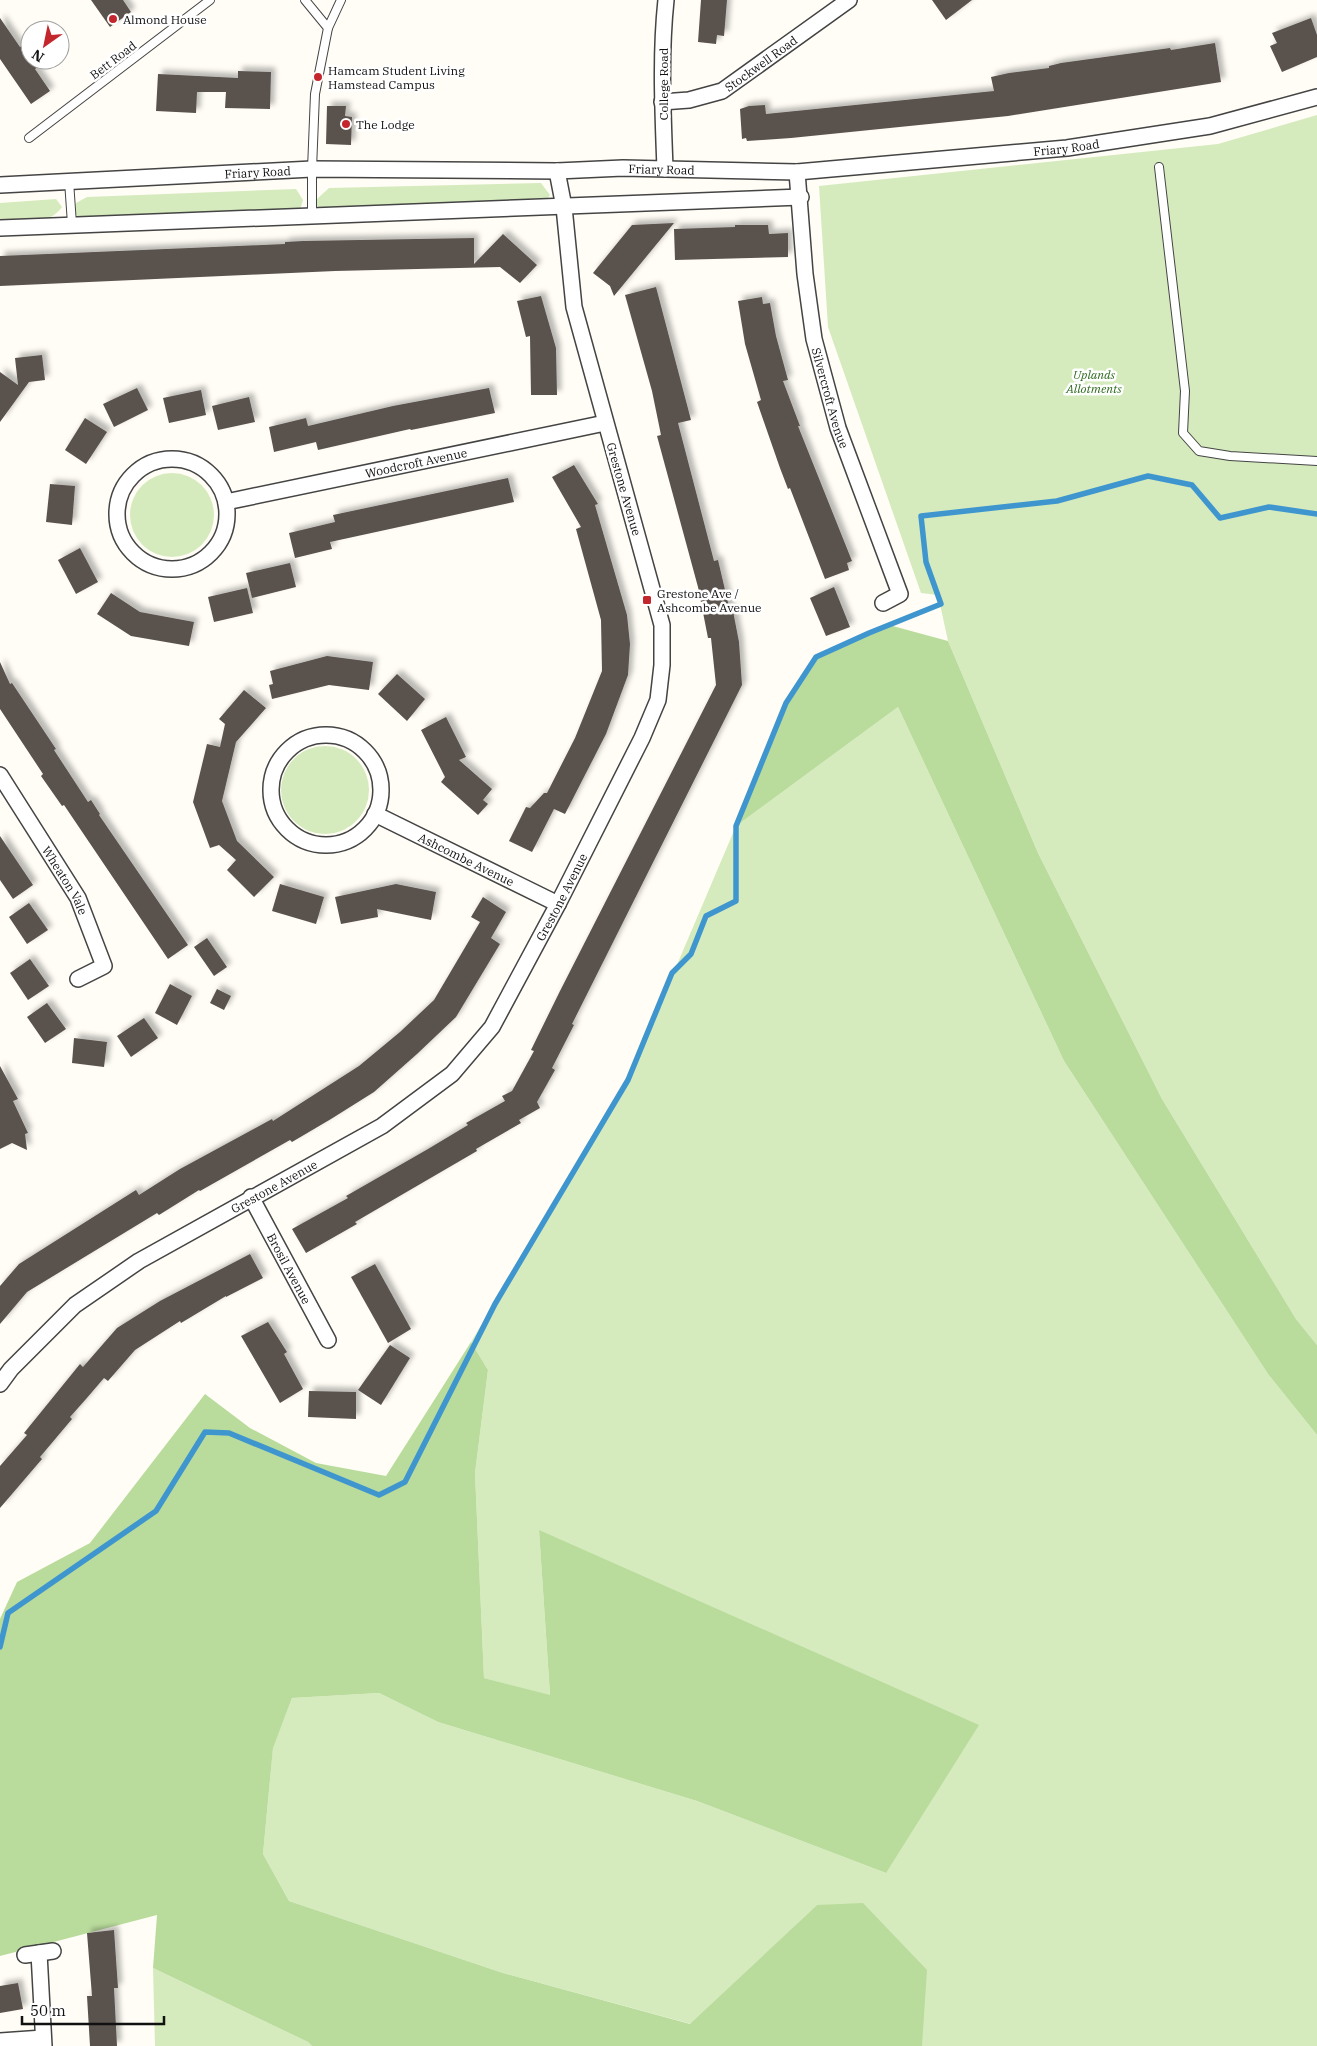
<svg xmlns="http://www.w3.org/2000/svg" width="1317" height="2046" viewBox="0 0 1317 2046" font-family="'IBM Plex Serif',serif">
	<style>
		.green { fill: #d5ebbd }
		.forest { fill: #b9dc9c }
		.lines { fill: none; stroke-linecap: round; stroke-linejoin: round }
		.stream { stroke: #3f96cf; stroke-width: 5.5 }
		.building { fill: #5a524d; filter: url(#shadow) }
		.lane-casing { stroke: #444; stroke-width: 10 }
		.street-casing { stroke: #444; stroke-width: 18 }
		.lane { stroke: #fff; stroke-width: 8 }
		.street { stroke: #fff; stroke-width: 15 }
		.poi-dot { fill: #c4262e; stroke: #fff; stroke-width: 2 }
		.labels { text-anchor: middle; dominant-baseline: central; stroke-width: 5; stroke-linejoin: round; paint-order: stroke }
		.poi-label { font-size: 12px; fill: #111; stroke: #fff; text-anchor: start }
		.street-label { font-size: 12px; fill: #111; stroke: #fff }
		.park-label { font-size: 12px; font-style: italic; fill: #2f6b1f; stroke: #fff }
	</style>
	<defs>
		<filter id="shadow"><feDropShadow dx="4.5" dy="-4.5" stdDeviation="2.5" flood-color="#0004"/></filter>
	</defs>
	<rect width="100%" height="100%" fill="#fffdf5"/>
	<!-- green -->
	<g class="green">
		<polygon points="1317,115 1317,1345 1296,1319 1162,1099 1038,853 948,641 938,595 921,593 828,327 819,186 1218,144"/>
		<polygon points="541,183 550,195 545,202 324,209 317,206 317,199 329,188"/>
		<polygon points="296,189 303,200 300,210 79,217 74,213 76,203 87,197"/>
		<path d="M 56,199 L 62,207 C 49,226 21,222 0,223 L 0,203 Z"/>
		<circle cx="172" cy="515" r="42"/>
		<polygon points="898,707 1064,1061 1268,1374 1317,1435 1317,2046 922,2046 817,1905 691,2024 503,1973 289,1901 263,1854 273,1747 292,1698 379,1693 438,1722 697,1801 886,1873 539,1530 550,1696 484,1678 475,1473 488,1370 471,1342 628,1080 736,826"/>
		<circle cx="325" cy="790" r="44"/>
		<polygon points="153,1968 308,2042 312,2046 155,2046"/>
	</g>
	<!-- forest -->
	<g class="forest">
		<polygon points="889,625 948,641 1038,853 1162,1099 1296,1319 1317,1345 1317,1435 1268,1374 1064,1061 898,707 736,826 786,703 816,657"/>
		<polygon points="471,1342 488,1370 475,1473 484,1678 550,1695 539,1530 979,1725 886,1873 697,1801 438,1722 379,1693 292,1698 273,1748 263,1854 289,1901 503,1973 690,2024 817,1905 863,1903 927,1970 922,2046 312,2046 308,2042 153,1968 157,1915 0,1956 0,1619 17,1582 90,1543 205,1394 250,1428 316,1463 386,1476"/>
	</g>
	<g class="lines">
		<!-- stream -->
		<polyline class="stream" points="0,1647 8,1613 156,1511 205,1432 229,1433 379,1495 405,1482 495,1304 628,1080 672,973 691,954 706,916 736,901 736,826 786,703 816,657 869,633 941,604 926,562 921,516 1057,501 1148,476 1192,485 1220,518 1269,507 1317,514"/>
	</g>
	<!-- building -->
	<g class="building">
		<polygon points="91,0 123,0 131,12 110,27"/>
		<polygon points="701,0 727,0 724,36 717,35 716,44 698,42"/>
		<polygon points="932,0 972,0 946,20"/>
		<polygon points="0,18 20,47 30,40 30,60 49,60 35,69 50,91 31,104 0,59"/>
		<polygon points="1311,18 1317,35 1317,57 1282,72 1270,46 1277,43 1272,33"/>
		<polygon points="1215,43 1221,82 1008,116 791,138 747,141 746,138 742,139 740,109 749,106 765,105 766,114 994,91 991,77 1009,73 1049,68 1049,66 1061,63 1170,48 1171,50"/>
		<polygon points="238,71 271,72 270,109 225,108 226,92 197,92 196,113 156,111 158,74 238,78"/>
		<polygon points="327,106 346,106 345,116 352,117 351,145 326,144"/>
		<polygon points="674,223 614,296 610,286 593,273 632,225"/>
		<polygon points="735,225 768,225 769,234 788,233 788,257 675,260 674,229 735,227"/>
		<polygon points="503,234 537,265 520,283 500,267 335,271 0,286 0,256 285,244 285,242 303,241 474,238 474,264"/>
		<polygon points="656,287 691,420 678,423 714,561 718,560 730,611 733,611 739,642 742,685 572,1024 574,1025 552,1068 555,1070 537,1102 540,1108 519,1120 521,1123 476,1149 477,1151 355,1222 357,1224 306,1253 292,1229 348,1198 346,1196 428,1149 468,1125 466,1123 505,1101 502,1096 512,1091 534,1051 531,1050 560,991 716,685 711,638 708,638 698,587 657,436 661,435 652,391 625,295"/>
		<polygon points="541,296 556,348 557,395 531,395 530,336 526,337 517,301"/>
		<polygon points="762,297 763,304 770,303 776,336 788,380 783,381 800,426 798,426 852,561 847,563 849,570 825,579 790,488 788,489 780,468 757,402 761,400 745,344 738,301"/>
		<polygon points="42,355 45,380 29,382 0,422 0,372 18,385 15,358"/>
		<polygon points="137,388 148,410 114,427 103,404"/>
		<polygon points="489,388 495,413 411,430 410,429 318,450 316,442 274,452 269,427 306,418 308,426 393,406"/>
		<polygon points="201,390 206,415 169,423 163,398"/>
		<polygon points="249,397 255,422 218,430 212,406"/>
		<polygon points="85,418 107,432 86,464 65,450"/>
		<polygon points="574,465 598,504 595,505 627,615 630,644 628,675 606,734 565,814 554,809 532,852 509,841 526,807 530,808 544,793 547,793 575,738 602,671 601,620 576,529 581,527 552,477"/>
		<polygon points="508,478 514,502 330,542 332,549 295,558 289,533 335,522 333,515"/>
		<polygon points="50,484 75,486 72,525 46,522"/>
		<polygon points="80,548 98,582 76,594 58,560"/>
		<polygon points="290,563 296,587 252,598 246,573"/>
		<polygon points="834,587 850,627 826,636 810,598"/>
		<polygon points="247,588 253,613 214,622 208,597"/>
		<polygon points="111,593 140,612 194,622 189,646 131,636 97,614"/>
		<polygon points="327,656 373,662 369,690 329,685 272,699 269,685 273,684 270,671"/>
		<polygon points="0,662 10,684 12,683 56,749 54,750 88,802 91,800 100,814 99,815 188,945 168,959 64,805 62,806 41,776 43,774 0,709"/>
		<polygon points="397,674 425,699 407,721 378,694"/>
		<polygon points="244,690 266,708 236,742 222,801 237,841 274,877 254,897 227,870 236,860 219,845 210,848 193,802 207,744 220,747 225,724 219,719"/>
		<polygon points="446,717 466,757 459,760 492,789 483,800 488,804 478,815 441,782 445,777 421,730"/>
		<polygon points="0,836 33,885 13,899 0,880"/>
		<polygon points="280,884 324,897 316,924 272,911"/>
		<polygon points="396,884 436,892 431,920 377,909 378,917 341,924 335,897"/>
		<polygon points="483,897 506,912 491,938 500,944 456,1017 417,1054 374,1092 331,1119 292,1142 290,1140 200,1191 199,1190 159,1215 157,1213 27,1292 0,1324 0,1286 19,1264 136,1190 139,1195 180,1169 272,1119 273,1121 359,1066 400,1032 434,1000 480,922 471,917"/>
		<polygon points="29,903 48,930 27,944 9,917"/>
		<polygon points="207,938 227,967 214,976 194,947"/>
		<polygon points="30,959 49,986 28,1000 10,973"/>
		<polygon points="170,984 192,996 177,1025 155,1013"/>
		<polygon points="217,989 231,996 224,1010 210,1003"/>
		<polygon points="47,1003 66,1029 45,1043 27,1017"/>
		<polygon points="144,1018 158,1038 131,1057 117,1036"/>
		<polygon points="74,1038 107,1042 104,1067 72,1063"/>
		<polygon points="0,1066 18,1099 13,1101 28,1133 25,1134 27,1150 12,1143 0,1149"/>
		<polygon points="250,1254 263,1278 226,1297 226,1296 181,1323 180,1321 135,1350 108,1381 104,1378 86,1399 70,1417 72,1419 40,1457 42,1459 0,1508 0,1466 27,1435 24,1433 80,1364 83,1367 117,1328 160,1301"/>
		<polygon points="375,1264 411,1329 388,1343 351,1277"/>
		<polygon points="268,1322 287,1352 284,1354 303,1389 280,1403 241,1336"/>
		<polygon points="390,1345 410,1358 381,1405 358,1390"/>
		<polygon points="309,1391 356,1392 356,1419 308,1417"/>
		<polygon points="114,1930 118,1988 114,1988 117,2046 90,2046 87,1996 92,1996 87,1933"/>
		<polygon points="18,1983 23,2009 0,2013 0,1986"/>
	</g>
	<g class="lines">
		<defs>
			<g id="lane">
				<polyline points="305,0 328,28 315,94 312,169 312,216"/>
				<polyline points="328,28 341,0"/>
				<polyline points="29,138 210,0"/>
				<polyline points="1159,167 1185,391 1183,433 1199,451 1230,456 1317,461"/>
				<polyline points="69,181 72,224"/>
			</g>
			<g id="street">
				<path id="s1" d="M 662,102 L 689,100 L 722,91 L 849,0"/>
				<path d="M 665,169 C 663,113 660,56 666,0"/>
				<path id="s2" d="M 797,172 L 805,274 L 814,339 L 838,428 L 900,594 L 883,603"/>
				<path id="s3" d="M 0,185 L 312,169 L 557,171 L 623,168 L 797,172 L 1067,148 L 1210,126 L 1317,97"/>
				<polyline points="0,228 801,197"/>
				<circle cx="172" cy="514" r="55"/>
				<path id="s4" d="M 226,502 L 605,423"/>
				<circle cx="326" cy="790" r="55"/>
				<path id="s5" d="M 0,775 L 78,898 L 104,966 L 78,979"/>
				<path id="s6" d="M 375,814 L 558,904"/>
				<path id="s7" d="M 251,1197 L 328,1340"/>
				<path id="s8" d="M 0,1384 L 11,1369 L 75,1305 L 139,1261 L 382,1126 L 452,1074 L 492,1027 L 558,904 L 642,738 L 658,700 L 662,665 L 662,625 L 574,307 L 564,207 L 557,171"/>
				<polyline points="39,1953 44,2046"/>
				<polyline points="25,1955 53,1951"/>
				<polyline points="0,2041 43,2038"/>
			</g>
		</defs>
		<!-- lane casing -->
		<use href="#lane" class="lane-casing"/>
		<!-- street casing -->
		<use href="#street" class="street-casing"/>
		<!-- lane -->
		<use href="#lane" class="lane"/>
		<!-- street -->
		<use href="#street" class="street"/>
	</g>
	<!-- markers -->
	<g class="poi-dot">
		<circle cx="113" cy="19" r="5"/>
		<circle cx="318" cy="77" r="5"/>
		<circle cx="346" cy="124" r="5"/>
		<rect x="642" y="595" width="10" height="10" rx="2.5"/>
	</g>
	<g class="labels">
		<!-- poi labels -->
		<g class="poi-label">
			<text x="123" y="19">Almond House</text>
			<text x="328" y="70">Hamcam Student Living<tspan x="328" dy="14">Hamstead Campus</tspan></text>
			<text x="356" y="124">The Lodge</text>
			<text x="657" y="593">Grestone Ave /<tspan x="657" dy="14">Ashcombe Avenue</tspan></text>
		</g>
		<!-- street labels -->
		<g class="street-label">
			<text transform="translate(113 60) rotate(-37)">Bett Road</text>
			<text stroke="none"><textPath href="#s1" startOffset="109">Stockwell Road</textPath></text>
			<text transform="translate(663 84) rotate(-90)">College Road</text>
			<text stroke="none"><textPath href="#s3" startOffset="1068">Friary Road</textPath></text>
			<text stroke="none"><textPath href="#s3" startOffset="662">Friary Road</textPath></text>
			<text stroke="none"><textPath href="#s3" startOffset="258">Friary Road</textPath></text>
			<text stroke="none"><textPath href="#s2" startOffset="229">Silvercroft Avenue</textPath></text>
			<text stroke="none"><textPath href="#s4" startOffset="194">Woodcroft Avenue</textPath></text>
			<text transform="translate(624 489) rotate(74)">Grestone Avenue</text>
			<text stroke="none"><textPath href="#s6" startOffset="102">Ashcombe Avenue</textPath></text>
			<text stroke="none"><textPath href="#s5" startOffset="124">Wheaton Vale</textPath></text>
			<text stroke="none"><textPath href="#s8" startOffset="761">Grestone Avenue</textPath></text>
			<text stroke="none"><textPath href="#s8" startOffset="341">Grestone Avenue</textPath></text>
			<text stroke="none"><textPath href="#s7" startOffset="81">Brosil Avenue</textPath></text>
		</g>
		<!-- park labels -->
		<g class="park-label">
			<text x="1094" y="374">Uplands<tspan x="1094" dy="14">Allotments</tspan></text>
		</g>
	</g>
	<!-- north arrow -->
	<g transform="translate(45 45) rotate(213)"><circle r="24" fill="#ffffff" stroke="#a0a0a0"/>
	<path d="M0-4L9 19L0 12L-9 19Z" fill="#c4262e"/>
	<text y="-8" font-size="14" font-weight="bold" text-anchor="middle" fill="#111111">N</text>
	</g>
	<!-- scale -->
	<path d="M22 2016v8h142v-8" fill="none" stroke="#111111" stroke-width="2.5"/>
	<text x="30" y="2016" font-size="15" fill="#111111" stroke="#ffffff" stroke-width="4" paint-order="stroke">50 m</text>
</svg>
